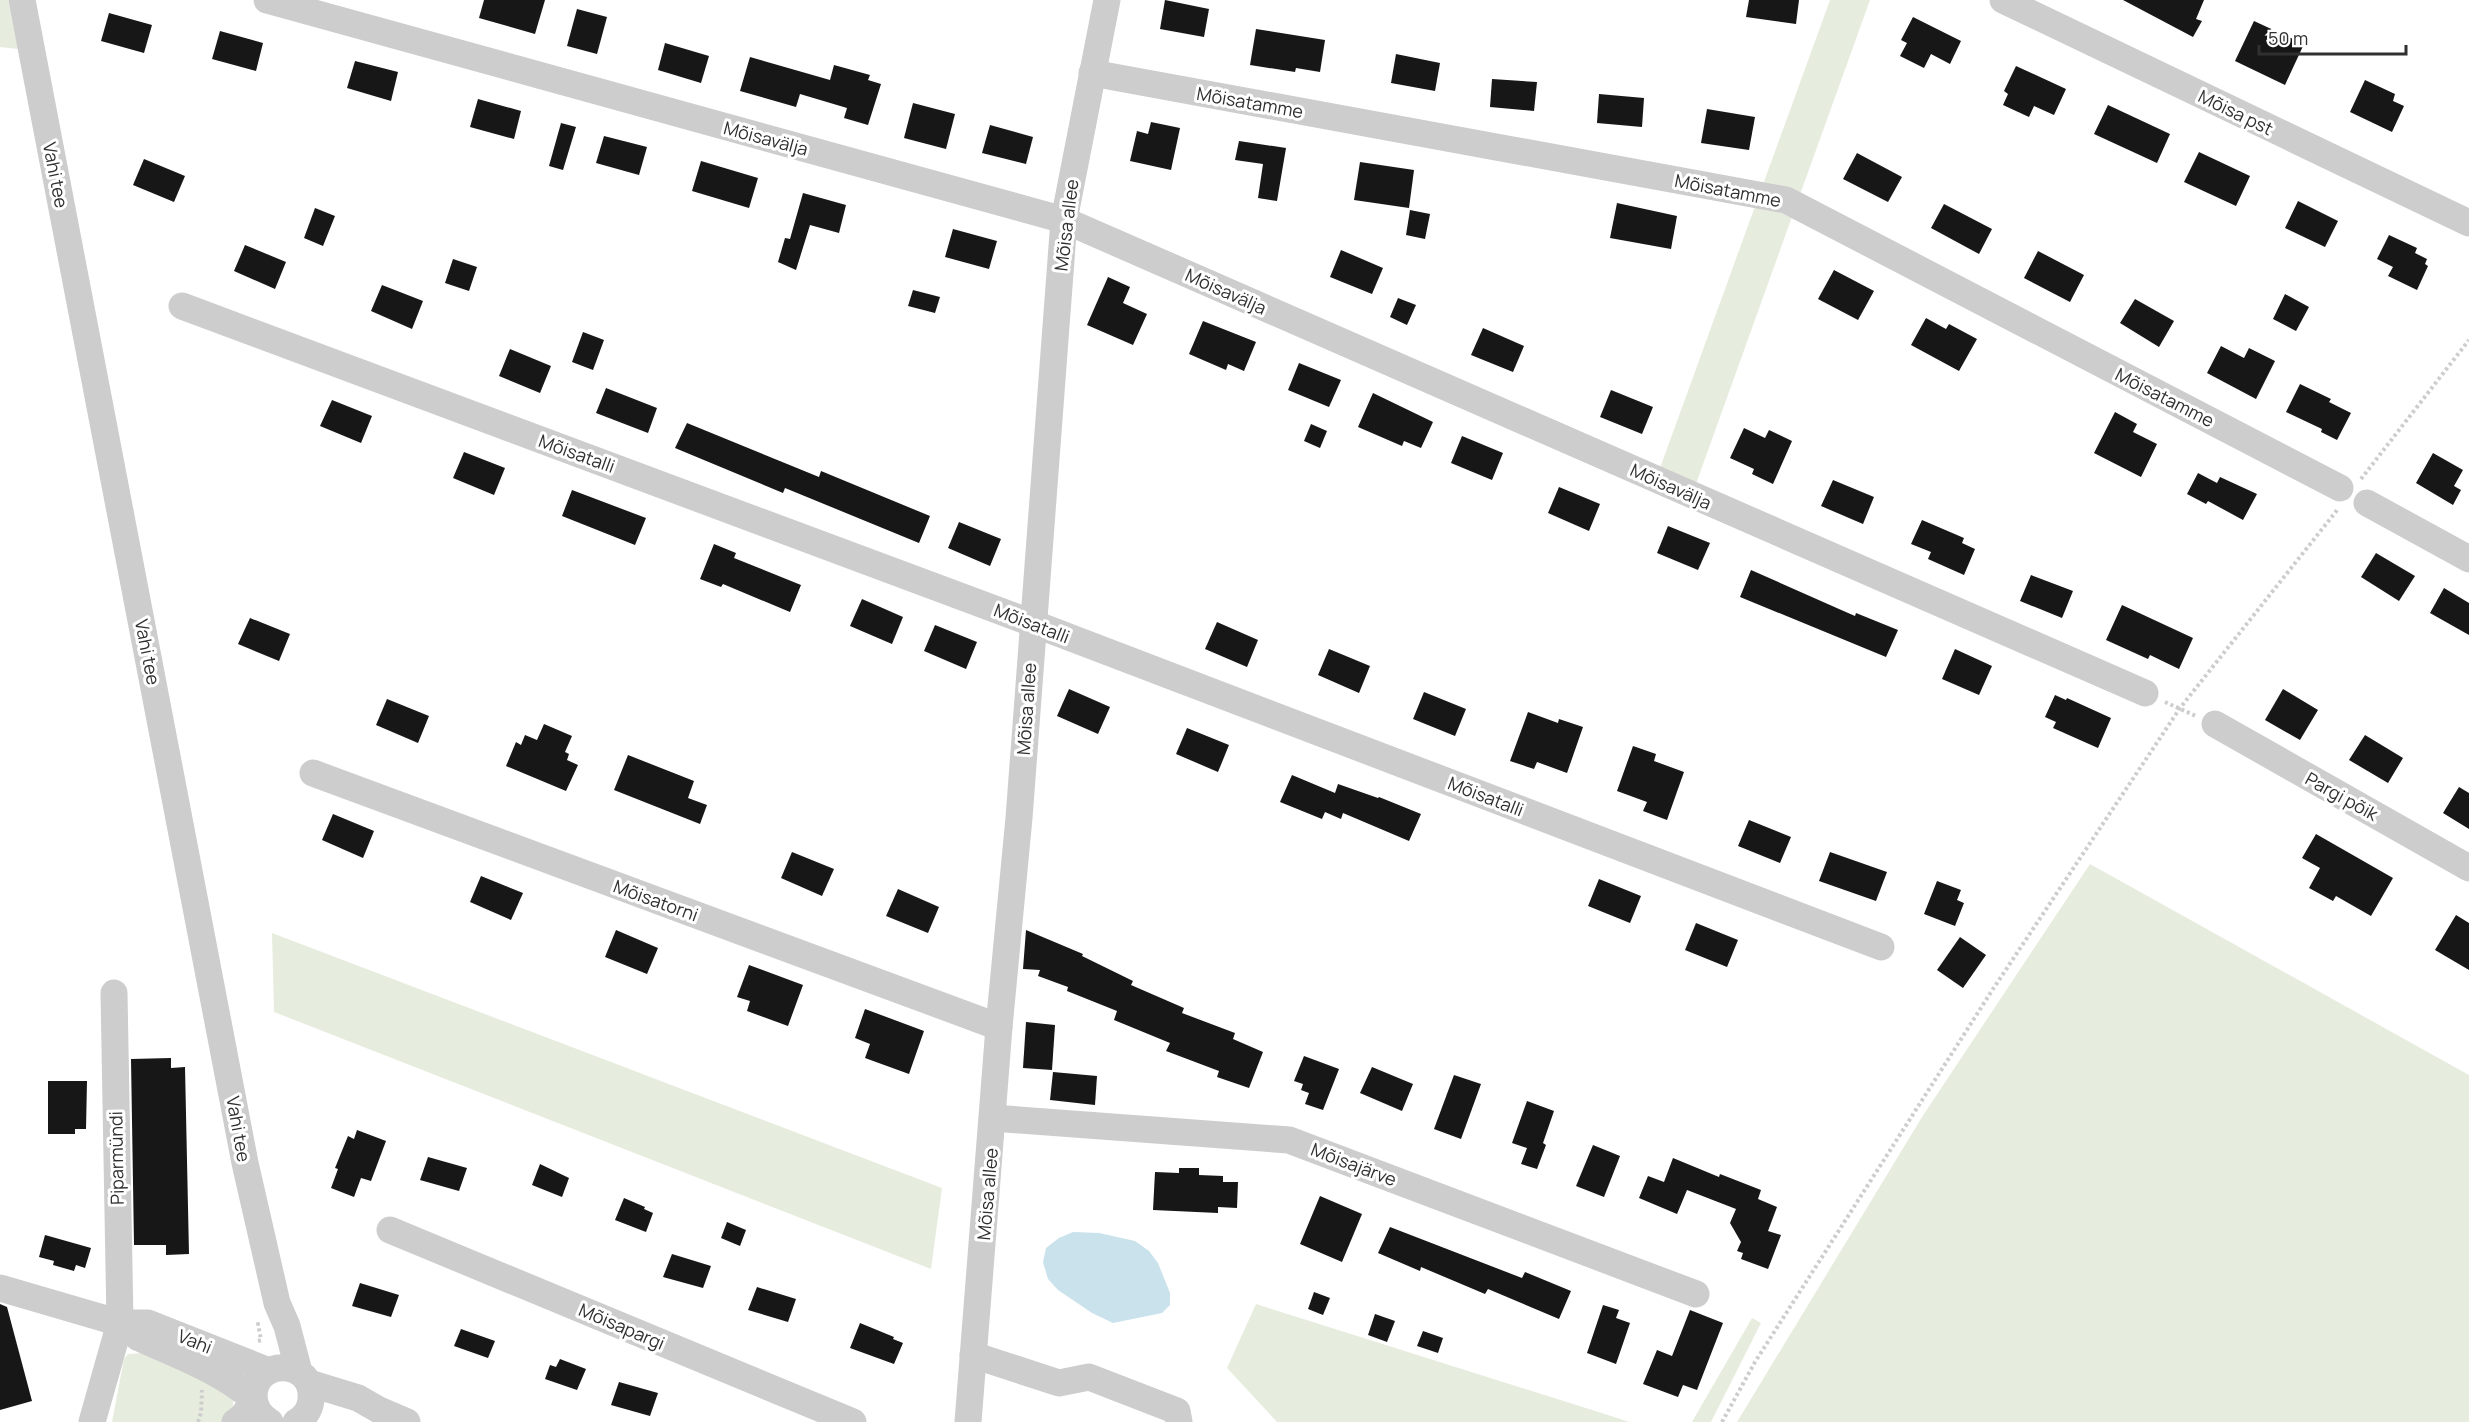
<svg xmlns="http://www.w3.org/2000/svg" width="2469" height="1422" viewBox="0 0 2469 1422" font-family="Manrope,sans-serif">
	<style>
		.green { fill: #e7edde }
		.water { fill: #cae2ec }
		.building { fill: #171717 }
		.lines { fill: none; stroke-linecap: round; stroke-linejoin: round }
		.path { stroke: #cdcdcd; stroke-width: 4; stroke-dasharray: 3 3; stroke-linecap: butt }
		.minor { stroke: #cdcdcd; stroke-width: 27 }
		.labels { text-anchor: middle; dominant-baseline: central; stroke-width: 6; stroke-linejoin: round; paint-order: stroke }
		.street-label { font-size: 18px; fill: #303030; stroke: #fff }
	</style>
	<rect width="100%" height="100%" fill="#fff"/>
	<!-- green -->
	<g class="green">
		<polygon points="0,0 8,0 18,49 0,47"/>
		<polygon points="1830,0 1870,0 1692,495 1656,479"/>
		<polygon points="2090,864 2469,1075 2469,1422 1737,1422 1922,1117"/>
		<polygon points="272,933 942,1188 931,1269 274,1012"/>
		<polygon points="1256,1304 1608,1415 1629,1422 1277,1422 1227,1368"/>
		<polygon points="1752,1318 1761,1323 1711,1422 1692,1422"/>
		<polygon points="142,1353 209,1380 233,1399 233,1410 225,1422 112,1422 124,1359 128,1354"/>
	</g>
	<!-- water -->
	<polygon class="water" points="1073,1232 1099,1233 1135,1241 1149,1251 1158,1263 1170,1293 1170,1305 1162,1313 1113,1323 1092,1313 1058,1290 1048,1279 1043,1262 1046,1248 1059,1238"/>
	<!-- building -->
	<g class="building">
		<polygon points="484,0 545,0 535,34 479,18"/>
		<polygon points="1165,0 1209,9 1204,37 1160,29"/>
		<polygon points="1749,0 1799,0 1796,24 1746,17"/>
		<polygon points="2123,0 2204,0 2196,19 2202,21 2193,37"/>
		<polygon points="577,9 607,17 597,54 567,46"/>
		<polygon points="109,13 152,25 144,53 101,41"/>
		<polygon points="1913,17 1961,41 1950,64 1931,54 1924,68 1900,56 1907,43 1901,40"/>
		<polygon points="2254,21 2304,44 2285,85 2235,61"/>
		<polygon points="1256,29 1325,40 1320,72 1296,68 1295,72 1250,65"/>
		<polygon points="220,31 263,43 256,71 212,59"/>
		<polygon points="665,43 709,56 701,83 658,70"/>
		<polygon points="1396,54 1440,63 1435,91 1391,83"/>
		<polygon points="750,57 830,80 834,65 870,75 868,80 881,84 868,125 844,118 847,108 800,94 796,107 740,91"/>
		<polygon points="355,61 398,72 391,101 347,88"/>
		<polygon points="2016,66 2066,89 2054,115 2034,106 2029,117 2003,105 2008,94 2004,91"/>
		<polygon points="1492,79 1537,82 1534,111 1490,107"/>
		<polygon points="2365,80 2395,94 2393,101 2404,106 2392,132 2350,112"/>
		<polygon points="1599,94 1644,98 1642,127 1597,123"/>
		<polygon points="478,99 521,111 514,139 470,127"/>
		<polygon points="913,103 955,114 946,149 904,138"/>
		<polygon points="2108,105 2170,134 2157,163 2094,134"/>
		<polygon points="1707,109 1755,117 1749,150 1701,143"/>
		<polygon points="1151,122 1180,128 1171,170 1130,161 1137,131 1148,134"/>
		<polygon points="561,123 576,127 563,170 549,166"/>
		<polygon points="990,125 1033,137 1026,164 982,153"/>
		<polygon points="604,136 647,147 639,175 596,163"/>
		<polygon points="1239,141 1286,148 1277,201 1258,198 1263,164 1235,160"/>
		<polygon points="2199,152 2250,176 2236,206 2184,182"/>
		<polygon points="1857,153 1902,177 1888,202 1843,179"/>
		<polygon points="144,159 185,176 174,202 133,185"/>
		<polygon points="701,161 758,178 749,208 692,191"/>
		<polygon points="1360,162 1414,170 1409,208 1354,200"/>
		<polygon points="803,193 846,205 839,233 810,225 796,270 778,262 785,238 790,239"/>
		<polygon points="2298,201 2338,221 2325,247 2285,228"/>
		<polygon points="1617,203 1677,216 1671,249 1610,238"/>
		<polygon points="1944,204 1992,229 1979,254 1931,228"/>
		<polygon points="315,208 335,216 323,246 304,238"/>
		<polygon points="1410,210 1430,214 1425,239 1406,235"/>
		<polygon points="953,229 997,241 989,269 945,257"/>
		<polygon points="2389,235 2417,248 2415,253 2427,259 2425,264 2428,266 2417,290 2388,276 2393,267 2377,259"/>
		<polygon points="245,245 286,262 275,289 234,271"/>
		<polygon points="1341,250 1383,268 1372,294 1330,277"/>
		<polygon points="2038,251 2084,275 2070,302 2024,278"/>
		<polygon points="453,259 477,267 469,291 445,283"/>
		<polygon points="1834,270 1874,291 1858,320 1818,299"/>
		<polygon points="1108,277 1130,287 1123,303 1147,314 1133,345 1087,325"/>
		<polygon points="382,285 423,301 412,329 371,311"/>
		<polygon points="913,290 940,297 935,313 908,306"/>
		<polygon points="2285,294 2309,307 2296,331 2273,319"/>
		<polygon points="1398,298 1416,305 1407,325 1390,317"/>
		<polygon points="2135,299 2174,321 2159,347 2120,323"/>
		<polygon points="1926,318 1946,329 1949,324 1977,339 1959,371 1911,345"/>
		<polygon points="1203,321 1256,342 1244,371 1228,364 1226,370 1189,354"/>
		<polygon points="1483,328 1524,346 1513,372 1471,355"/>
		<polygon points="583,332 604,340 593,370 572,362"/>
		<polygon points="2221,346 2244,358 2249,348 2275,361 2256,399 2207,373"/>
		<polygon points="510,349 551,366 540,393 499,376"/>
		<polygon points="1299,363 1341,380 1329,407 1288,390"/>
		<polygon points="2300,384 2331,399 2329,402 2351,413 2337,440 2321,432 2322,429 2286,412"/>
		<polygon points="606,388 657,408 648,433 596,413"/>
		<polygon points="1611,390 1653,407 1642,434 1600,417"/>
		<polygon points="1373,393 1433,422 1421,448 1404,441 1402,446 1358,427"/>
		<polygon points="332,400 372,416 361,443 320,426"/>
		<polygon points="2115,412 2137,424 2133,432 2157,444 2141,477 2094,453"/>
		<polygon points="687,423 819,477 821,471 930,516 919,543 785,488 783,493 675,448"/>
		<polygon points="1311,424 1327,431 1320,448 1304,441"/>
		<polygon points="1744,428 1765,438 1769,430 1792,441 1773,484 1752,474 1754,469 1730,458"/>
		<polygon points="1462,436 1503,453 1492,480 1451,463"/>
		<polygon points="464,452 505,468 494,495 453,478"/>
		<polygon points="2433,453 2463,470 2454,486 2461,490 2453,505 2416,483"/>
		<polygon points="2198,473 2217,483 2220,477 2257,494 2243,520 2208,501 2206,504 2187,494"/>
		<polygon points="1833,480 1874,497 1863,524 1821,506"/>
		<polygon points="1559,487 1600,504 1589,531 1548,513"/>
		<polygon points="572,490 646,518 635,545 562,516"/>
		<polygon points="1922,520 1964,538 1962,543 1975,549 1964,575 1928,559 1931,552 1911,544"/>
		<polygon points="959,522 1001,539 990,566 948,548"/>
		<polygon points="1668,526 1710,543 1698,570 1657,553"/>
		<polygon points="714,544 736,553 734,558 801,585 790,612 723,584 721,587 700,579"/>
		<polygon points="2376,553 2415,576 2399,601 2361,577"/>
		<polygon points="1751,570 1839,609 1855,616 1856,613 1898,630 1886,657 1740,597"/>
		<polygon points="2031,575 2073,591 2062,618 2020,601"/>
		<polygon points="2444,588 2469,603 2469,635 2430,613"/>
		<polygon points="862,599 903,617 892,644 850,626"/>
		<polygon points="2122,605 2193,638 2179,669 2150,655 2148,659 2106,640"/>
		<polygon points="250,618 290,634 279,661 238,644"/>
		<polygon points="1217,622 1258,640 1247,667 1205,649"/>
		<polygon points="935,625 977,642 966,669 924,651"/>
		<polygon points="1329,649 1370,666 1359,693 1318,675"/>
		<polygon points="1955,649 1992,666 1979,695 1942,679"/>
		<polygon points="1069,689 1110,707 1098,734 1057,716"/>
		<polygon points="2283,689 2318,710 2300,740 2265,720"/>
		<polygon points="1424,692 1466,709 1455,736 1413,719"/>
		<polygon points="2055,695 2066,700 2067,698 2111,718 2098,748 2053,728 2056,722 2045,717"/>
		<polygon points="387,699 429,716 418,743 376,725"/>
		<polygon points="1528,712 1558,723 1559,719 1583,727 1567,773 1537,762 1534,769 1510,761"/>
		<polygon points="544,724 572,736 565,752 569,754 567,760 578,765 566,791 506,766 516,742 521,745 525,735 537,740"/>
		<polygon points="1187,728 1229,745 1218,772 1176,754"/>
		<polygon points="2365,735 2403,758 2388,783 2349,760"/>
		<polygon points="1633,746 1656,754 1654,761 1684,772 1667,820 1643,811 1647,802 1617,791"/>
		<polygon points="628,755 694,781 688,798 707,805 700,824 614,790"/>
		<polygon points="1292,775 1335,793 1338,784 1378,798 1379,797 1421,814 1409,841 1343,813 1341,819 1325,812 1322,819 1280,802"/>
		<polygon points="2459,787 2469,793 2469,829 2443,813"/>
		<polygon points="333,814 374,831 363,858 322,840"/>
		<polygon points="1749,820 1791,837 1780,863 1738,846"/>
		<polygon points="2316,834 2393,878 2371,916 2336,896 2333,901 2309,888 2320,868 2302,858"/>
		<polygon points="792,852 834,869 822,896 781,878"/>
		<polygon points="1830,852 1887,872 1876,901 1819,881"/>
		<polygon points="481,876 523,893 511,920 470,902"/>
		<polygon points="1599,879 1641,896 1630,923 1588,906"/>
		<polygon points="1937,881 1961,890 1957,900 1964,903 1955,926 1924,914"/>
		<polygon points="898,889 939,907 928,933 886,916"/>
		<polygon points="2456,915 2469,923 2469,970 2435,950"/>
		<polygon points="1696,923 1738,940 1727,967 1685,950"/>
		<polygon points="616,930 658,948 647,974 605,957"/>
		<polygon points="1026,930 1083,954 1082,956 1133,981 1131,985 1184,1008 1182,1013 1235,1033 1233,1039 1263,1052 1249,1088 1217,1077 1219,1071 1166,1051 1170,1043 1114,1020 1117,1011 1067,991 1068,987 1038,976 1040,970 1023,969"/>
		<polygon points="1960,937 1986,955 1963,988 1937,970"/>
		<polygon points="749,965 803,985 788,1026 747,1011 750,1001 737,997"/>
		<polygon points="865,1009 924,1031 909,1074 865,1058 870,1044 855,1038"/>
		<polygon points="1026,1022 1055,1025 1052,1070 1023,1068"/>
		<polygon points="1304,1056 1339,1069 1323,1110 1305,1104 1309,1093 1301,1090 1303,1084 1294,1081"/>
		<polygon points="171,1058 171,1068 185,1067 189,1254 166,1255 166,1245 134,1245 131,1059"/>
		<polygon points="1372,1067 1413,1084 1402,1111 1360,1093"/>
		<polygon points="1053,1072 1097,1076 1095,1105 1050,1100"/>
		<polygon points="1454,1075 1481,1084 1461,1139 1434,1129"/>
		<polygon points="48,1081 87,1081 86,1129 75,1129 75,1134 48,1134"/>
		<polygon points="1527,1101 1554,1111 1543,1143 1546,1145 1537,1169 1521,1164 1527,1148 1512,1143"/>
		<polygon points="357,1130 386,1141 371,1181 361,1178 354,1197 331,1188 338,1169 335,1168 348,1136 354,1139"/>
		<polygon points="1593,1145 1620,1156 1604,1197 1576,1186"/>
		<polygon points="428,1157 467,1168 459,1191 420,1180"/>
		<polygon points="1673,1158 1719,1177 1720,1174 1761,1190 1758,1199 1777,1207 1768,1231 1781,1235 1768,1269 1741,1259 1743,1253 1737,1251 1741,1242 1730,1223 1736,1209 1687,1190 1677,1214 1639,1198 1648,1176 1664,1182"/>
		<polygon points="540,1164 569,1178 562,1197 532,1185"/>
		<polygon points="1179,1168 1199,1168 1199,1175 1223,1176 1223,1182 1238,1182 1237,1208 1218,1207 1218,1213 1153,1210 1155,1172 1179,1173"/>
		<polygon points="1320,1196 1362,1214 1342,1262 1300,1244"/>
		<polygon points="624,1198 645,1207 644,1209 653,1213 646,1232 615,1220"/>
		<polygon points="727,1222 746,1230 740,1246 721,1238"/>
		<polygon points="1390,1227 1522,1278 1525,1272 1571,1291 1559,1319 1488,1289 1485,1294 1421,1267 1420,1271 1378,1253"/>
		<polygon points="45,1235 91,1248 85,1268 76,1265 74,1271 53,1265 54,1261 39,1257"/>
		<polygon points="672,1254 711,1266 703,1288 663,1277"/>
		<polygon points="360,1283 399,1295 391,1317 352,1306"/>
		<polygon points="757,1287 796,1299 788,1322 748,1310"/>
		<polygon points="1314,1292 1330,1298 1323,1315 1308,1309"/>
		<polygon points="0,1304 7,1307 32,1401 0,1410"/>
		<polygon points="1603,1305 1619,1310 1616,1318 1630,1323 1616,1364 1587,1353"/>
		<polygon points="1690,1310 1723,1323 1697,1390 1683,1385 1678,1397 1643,1384 1657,1350 1672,1356"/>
		<polygon points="1375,1314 1395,1321 1387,1342 1368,1335"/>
		<polygon points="860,1323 894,1337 893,1339 903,1343 894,1364 850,1348"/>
		<polygon points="461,1329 495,1341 488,1358 454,1346"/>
		<polygon points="1423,1331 1443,1338 1438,1353 1417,1346"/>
		<polygon points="560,1359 586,1369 577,1390 545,1379 550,1365 556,1367"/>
		<polygon points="619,1382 658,1393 650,1416 611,1405"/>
	</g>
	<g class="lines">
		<!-- path -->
		<g class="path">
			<polyline points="2361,479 2469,340"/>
			<polyline points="2165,702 2196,716"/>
			<polyline points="258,1341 261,1340 258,1324 261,1324"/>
			<polyline points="198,1422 201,1413 202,1390"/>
			<polyline points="1722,1422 1755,1362 1993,989 2180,708 2338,509"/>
		</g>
		<!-- minor -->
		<g class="minor">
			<polyline points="22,0 245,1163 277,1303 287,1326 299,1372"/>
			<polyline points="267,0 1064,220 2145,693"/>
			<polyline points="2003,0 2469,223"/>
			<polyline points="1092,73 1786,200 2340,488"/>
			<polyline points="182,306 1032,623 1881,947"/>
			<polyline points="2367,503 2469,559"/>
			<polyline points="2215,724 2469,868"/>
			<polyline points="313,773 999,1027"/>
			<polyline points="993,1118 1289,1140 1696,1294"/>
			<polyline points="390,1230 853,1422"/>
			<polyline points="0,1288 120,1323 148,1323 269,1371"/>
			<path d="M 130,1331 L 139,1338 C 179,1356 221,1371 254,1400"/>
			<polyline points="973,1355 1059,1383 1089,1377 1177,1411 1179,1422"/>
			<polyline points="309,1383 358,1398 379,1410 407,1422"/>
			<polyline points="92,1422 120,1323 114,993"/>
			<polyline points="235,1422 243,1416 254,1400"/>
			<path d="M 270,1422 C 260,1416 254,1407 254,1395 C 256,1357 315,1359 311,1400 C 310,1410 305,1417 296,1422"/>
			<polyline points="968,1422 999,1027 1019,818 1064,220 1107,0"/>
		</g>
	</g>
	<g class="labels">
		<!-- street labels -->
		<g class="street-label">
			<text transform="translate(1250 102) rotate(10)">Mõisatamme</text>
			<text transform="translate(2236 112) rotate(26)">Mõisa pst</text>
			<text transform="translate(766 138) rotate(15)">Mõisavälja</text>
			<text transform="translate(56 175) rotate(79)">Vahi tee</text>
			<text transform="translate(1728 190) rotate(11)">Mõisatamme</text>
			<text transform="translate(1066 225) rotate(-83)">Mõisa allee</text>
			<text transform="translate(1226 291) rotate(24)">Mõisavälja</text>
			<text transform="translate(2165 397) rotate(27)">Mõisatamme</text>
			<text transform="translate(577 453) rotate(20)">Mõisatalli</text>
			<text transform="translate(1671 486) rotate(24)">Mõisavälja</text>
			<text transform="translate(1032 623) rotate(21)">Mõisatalli</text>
			<text transform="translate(148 652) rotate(79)">Vahi tee</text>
			<text transform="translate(1026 709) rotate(-86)">Mõisa allee</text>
			<text transform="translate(1486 796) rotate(21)">Mõisatalli</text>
			<text transform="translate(2342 796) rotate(29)">Pargi põik</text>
			<text transform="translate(656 900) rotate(20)">Mõisatorni</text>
			<text transform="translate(239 1129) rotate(80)">Vahi tee</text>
			<text transform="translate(116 1158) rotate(-91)">Piparmündi</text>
			<text transform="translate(1354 1164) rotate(21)">Mõisajärve</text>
			<text transform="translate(987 1194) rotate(-85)">Mõisa allee</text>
			<text transform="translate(622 1326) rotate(23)">Mõisapargi</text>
			<text transform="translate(195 1341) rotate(22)">Vahi</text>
		</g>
	</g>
	<!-- scale -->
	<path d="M2259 45v9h147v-9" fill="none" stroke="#303030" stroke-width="3"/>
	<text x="2268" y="45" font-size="18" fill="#303030" stroke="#ffffff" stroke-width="4.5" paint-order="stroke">50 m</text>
</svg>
